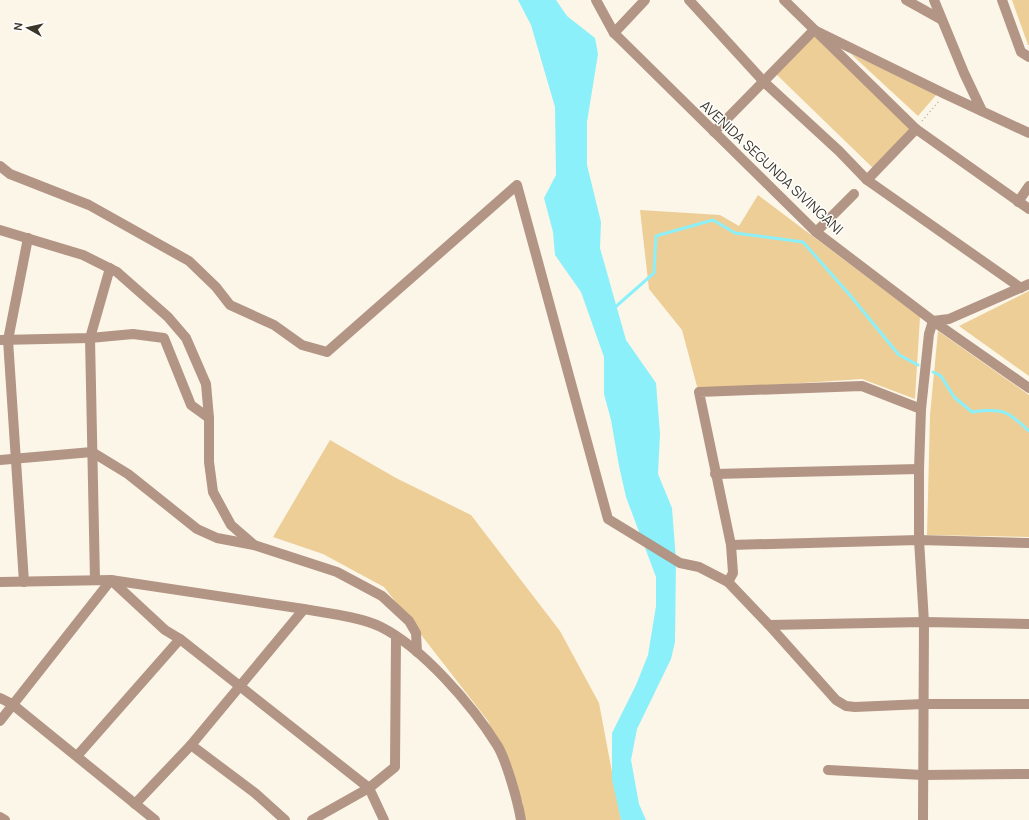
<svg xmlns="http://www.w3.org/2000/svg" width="1029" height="820" viewBox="0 0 1029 820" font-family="Manrope,sans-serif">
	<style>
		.green { fill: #edce96 }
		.water { fill: #8bf0f9 }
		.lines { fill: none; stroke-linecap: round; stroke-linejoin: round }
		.stream { stroke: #8bf0f9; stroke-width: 3 }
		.path { stroke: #b7b1a4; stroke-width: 1.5; stroke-dasharray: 1 3; stroke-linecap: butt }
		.minor { stroke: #b39585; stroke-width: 10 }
		.labels { text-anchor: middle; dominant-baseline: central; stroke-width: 3; stroke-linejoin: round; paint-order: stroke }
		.street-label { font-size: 14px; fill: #3c3629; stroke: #fff }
	</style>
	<rect width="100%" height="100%" fill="#fcf6e9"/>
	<!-- green -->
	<g class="green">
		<polygon points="1012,0 1029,0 1029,45 1028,45"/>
		<polygon points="814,34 912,128 874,169 776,74"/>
		<polygon points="851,54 937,94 918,116"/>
		<polygon points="758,195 920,317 915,399 862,379 698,390 682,330 649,289 640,210 720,215 739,226"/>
		<polygon points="1029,291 1029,376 959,326"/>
		<polygon points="938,331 1029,395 1029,537 927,535 930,415"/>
		<polygon points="330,440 396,478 471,515 560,631 599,703 621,820 523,820 523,803 488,721 384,587 323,554 273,537"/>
	</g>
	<!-- water -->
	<polygon class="water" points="518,0 556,0 567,16 595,38 598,54 587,122 587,165 601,222 600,248 626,340 656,383 660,434 658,474 672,508 676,560 675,642 671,659 637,729 631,760 639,804 646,820 621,820 612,780 612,733 636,685 648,655 656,606 656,577 626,497 619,466 611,420 604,394 604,357 581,292 555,255 553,232 544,198 556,175 555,107 531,25"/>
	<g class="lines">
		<!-- stream -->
		<g class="stream">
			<polyline points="613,309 654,273 656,236 713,220 735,233 803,242 849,294 899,355 918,365"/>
			<path d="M 933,372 L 941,376 L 954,397 L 972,412 C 1002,408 1007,410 1029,431"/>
		</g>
		<!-- path -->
		<polyline class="path" points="922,121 939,101"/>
		<!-- minor -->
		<g class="minor">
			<polyline points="596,0 614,33 816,232 933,321 1029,388"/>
			<polyline points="689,0 764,82 839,151 867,180 1021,288"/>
			<polyline points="784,0 916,129 1029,209"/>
			<polyline points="906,0 942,20"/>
			<polyline points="934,0 964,73 982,111"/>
			<polyline points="1002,0 1021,52 1029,57"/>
			<polyline points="614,33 645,0"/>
			<polyline points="714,132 814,30 945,94 1029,133"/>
			<polyline points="0,166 10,174 89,205 189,261 216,287 230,305 274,325 302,345 327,352 517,185 608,519 680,563 699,567 728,582 769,625 836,700 846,706 855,707 923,704 1029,704"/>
			<polyline points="867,180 916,129"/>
			<polyline points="1018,202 1029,186"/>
			<polyline points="0,230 83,255 117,272 168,317 186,338 206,384 209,418 209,462 213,492 231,525 254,545 337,572 382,596 409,621 416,633 417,652"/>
			<polyline points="816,232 854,194"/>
			<polyline points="0,340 90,338 133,334 164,338 191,405 209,418"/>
			<polyline points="0,460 92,452 128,474 197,529 217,538 254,545"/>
			<polyline points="715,474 919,469"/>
			<polyline points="731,545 919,540 1029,543"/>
			<polyline points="95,580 90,338 110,268"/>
			<path d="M 0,582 L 111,580 L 304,609 C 326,613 361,617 381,627 C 423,648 472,705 497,745 C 506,759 518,802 521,820"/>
			<polyline points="24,582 8,340 28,238"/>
			<polyline points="728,582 733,573 731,545 699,392 862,386 921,409"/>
			<polyline points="769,625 924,622 1029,624"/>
			<polyline points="0,698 12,704 155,820"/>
			<polyline points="0,721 111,580 165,630 180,639 369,788 384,820"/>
			<polyline points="191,745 255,793 285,820"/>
			<polyline points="77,756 180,639"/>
			<polyline points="828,770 923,775 1029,774"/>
			<polyline points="135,804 191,745 304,609"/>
			<polyline points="0,817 5,820"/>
			<polyline points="312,820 369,788 395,767 396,638"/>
			<polyline points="923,820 924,622 919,540 919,469 921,409 929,334 933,321 949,319 1029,284"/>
		</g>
	</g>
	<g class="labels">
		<!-- street labels -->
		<g class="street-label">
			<text transform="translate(772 167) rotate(43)">AVENIDA SEGUNDA SIVINGANI</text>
		</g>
	</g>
	<!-- north arrow -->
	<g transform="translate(28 28) rotate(278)" stroke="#ffffff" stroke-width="3" paint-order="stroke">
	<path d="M0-3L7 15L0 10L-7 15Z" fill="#3c3629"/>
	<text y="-6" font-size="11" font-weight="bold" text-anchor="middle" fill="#3c3629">N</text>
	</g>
</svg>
